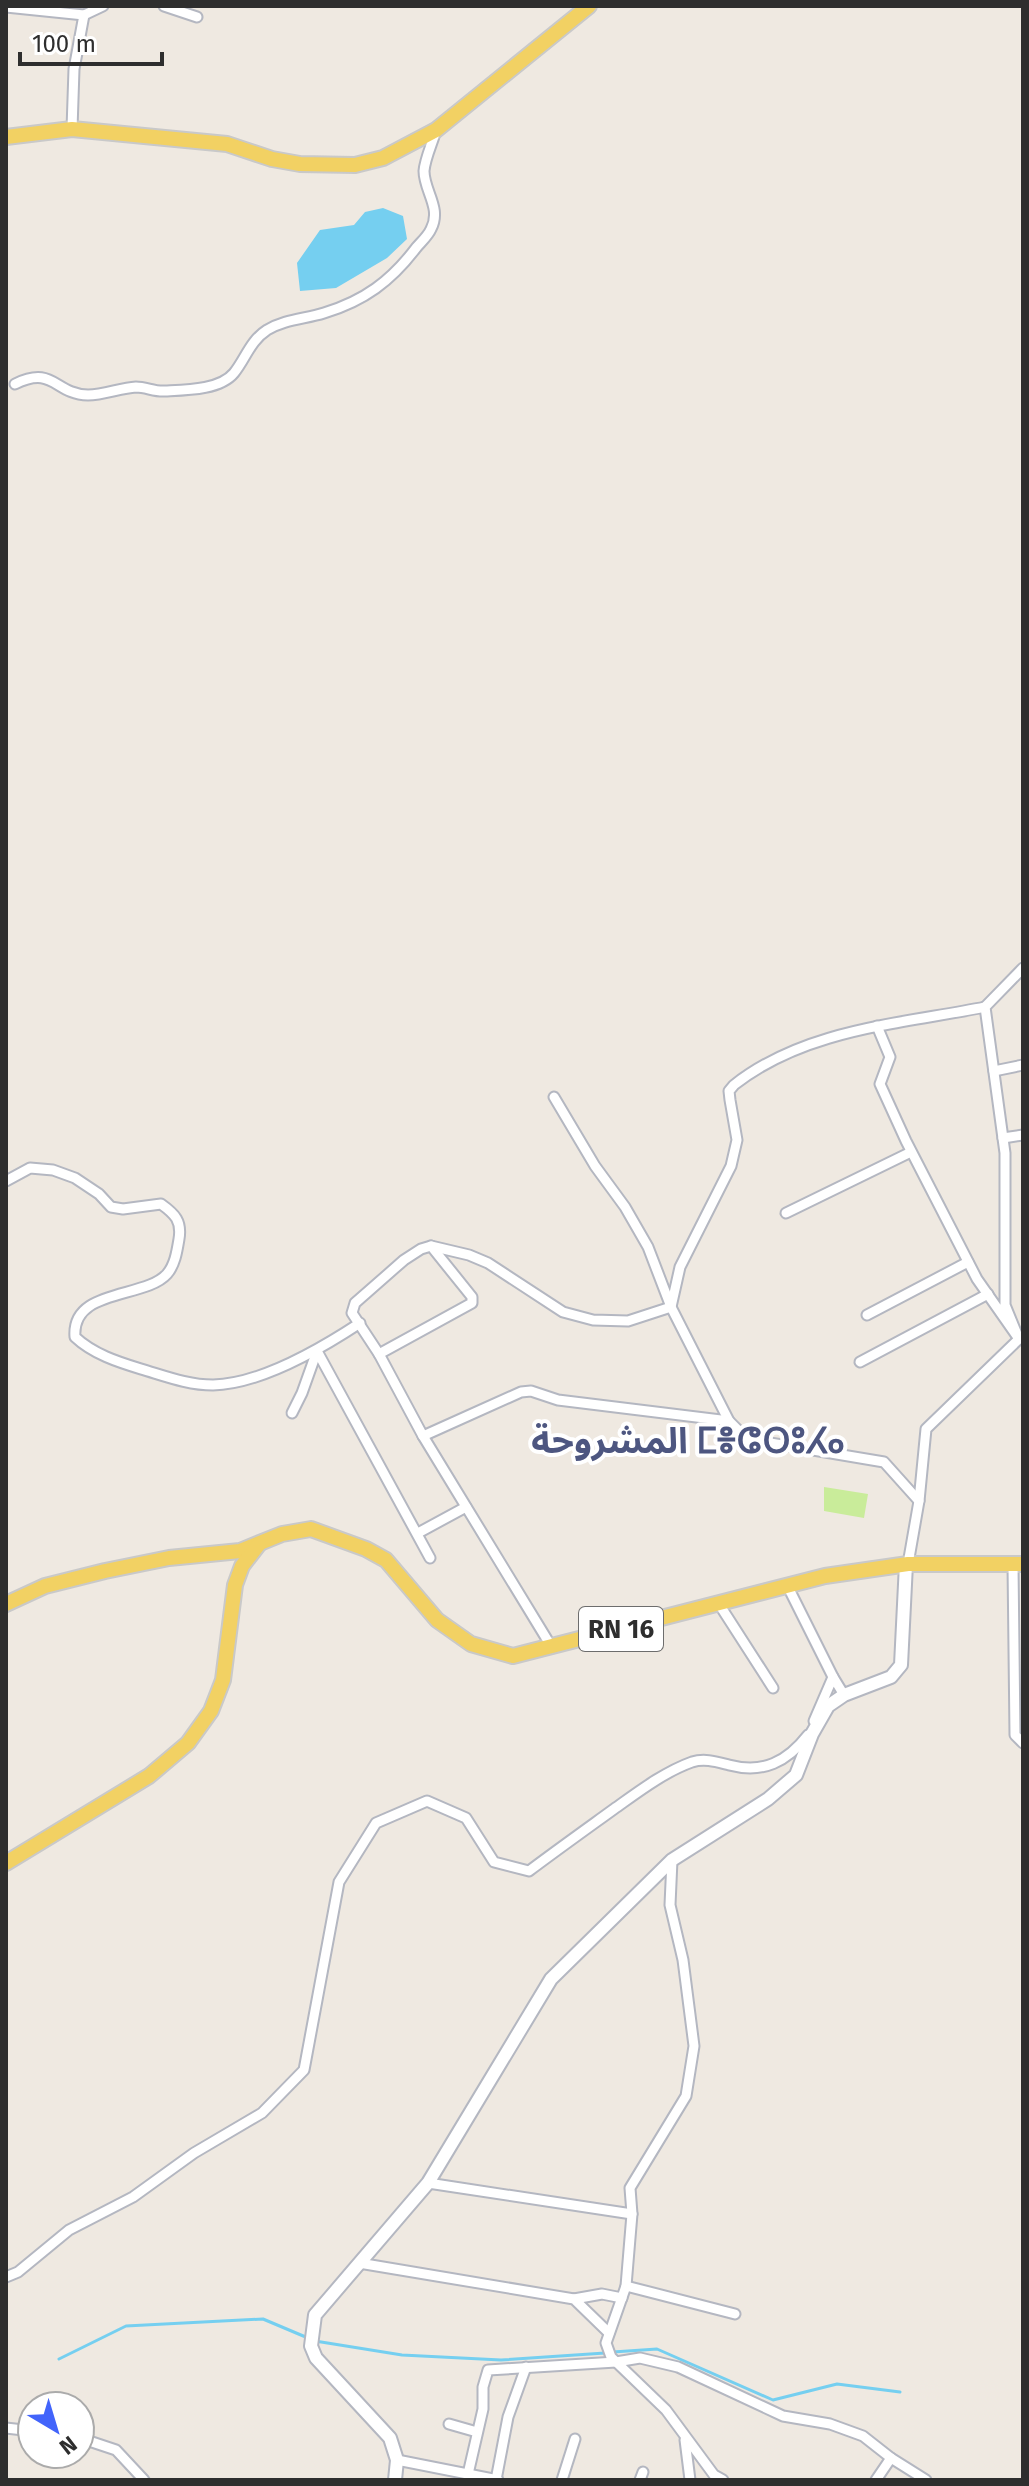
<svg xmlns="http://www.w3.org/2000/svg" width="1029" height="2486" viewBox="0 0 1029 2486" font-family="'Fira Sans','Noto Sans Arabic','Noto Sans Tifinagh',sans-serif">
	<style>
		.pitch { fill: #c9ec9a }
		.water { fill: #75cff0 }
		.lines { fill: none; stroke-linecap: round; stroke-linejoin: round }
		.stream { stroke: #75cff0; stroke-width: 3 }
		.minor-casing { stroke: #b4b7c1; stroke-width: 13 }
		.secondary-casing { stroke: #b4b7c1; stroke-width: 16 }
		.primary-casing { stroke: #c9c9c9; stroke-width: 18 }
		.minor { stroke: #fff; stroke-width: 9 }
		.secondary { stroke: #fff; stroke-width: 12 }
		.primary { stroke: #f2d163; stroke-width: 14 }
		.labels { text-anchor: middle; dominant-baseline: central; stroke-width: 8; stroke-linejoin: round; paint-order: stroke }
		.shield { fill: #fff; stroke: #6d6d6d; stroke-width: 2 }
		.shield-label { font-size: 26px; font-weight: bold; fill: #2e2e2e }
		.district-label { font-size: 36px; font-weight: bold; fill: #4d5680; stroke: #fff }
	</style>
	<rect width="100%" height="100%" fill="#efe9e1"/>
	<!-- pitch -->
	<polygon class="pitch" points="824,1487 868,1494 864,1518 824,1511"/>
	<!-- water -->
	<polygon class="water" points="383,208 403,216 407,239 387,258 336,288 300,291 297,263 320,230 354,225 365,212"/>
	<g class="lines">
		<!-- stream -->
		<g class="stream">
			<polyline points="315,2341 402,2355 501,2360 605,2353"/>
			<polyline points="613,2352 657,2349 773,2400 837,2384 900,2392"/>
			<polyline points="59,2359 126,2326 263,2319 308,2338"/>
		</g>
		<defs>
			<g id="minor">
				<polyline points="164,6 197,17"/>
				<polyline points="6,7 84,15 103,6"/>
				<polyline points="72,129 74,69 84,15"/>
				<path d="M 15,384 C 54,365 54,394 88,395 C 104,395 120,388 136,387 C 146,387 155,392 165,391 C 186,390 220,390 234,373 C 246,358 250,341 267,330 C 285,319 305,319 324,313 C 364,301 391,281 416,248 C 421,242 428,236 431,229 C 442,208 424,191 424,171 C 425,158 433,142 436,130"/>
				<polyline points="877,1026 890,1057 880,1084 906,1141 977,1279 1019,1339 1005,1305 1005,1153 985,1007 1023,968"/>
				<polyline points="994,1071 1023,1065"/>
				<polyline points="554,1097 595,1166 625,1207 648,1247 671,1307 729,1421 747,1439 884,1462 919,1501"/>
				<polyline points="1003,1138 1023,1135"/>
				<path d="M 6,1181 L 30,1168 L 53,1170 L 75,1178 L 99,1194 L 111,1207 L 123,1209 L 161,1204 C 175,1214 182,1221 179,1239 C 177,1251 175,1265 167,1274 C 145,1299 71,1288 75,1337 C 93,1354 118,1362 141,1369 C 165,1376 188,1385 213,1385 C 260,1384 322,1348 360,1323"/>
				<polyline points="786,1213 911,1152"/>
				<polyline points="867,1315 968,1262"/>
				<polyline points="317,1351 430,1558"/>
				<polyline points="379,1354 472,1303 472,1297 431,1246"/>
				<polyline points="860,1362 988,1294"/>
				<polyline points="292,1413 302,1393 317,1351"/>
				<polyline points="423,1436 521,1392 531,1391 558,1400 729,1421"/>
				<polyline points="418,1533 466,1507"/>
				<polyline points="908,1564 919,1501 926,1429 1021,1337"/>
				<polyline points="1013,1565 1015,1735 1023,1743"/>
				<polyline points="788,1587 833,1677"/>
				<polyline points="719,1604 773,1688"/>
				<path d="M 551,1646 L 423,1436 L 379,1354 L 352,1313 L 355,1303 L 404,1260 L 421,1249 L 431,1246 L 469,1255 L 488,1263 L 563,1312 L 593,1320 L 628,1321 L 671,1307 L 680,1267 L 731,1166 L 737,1140 L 730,1100 L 729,1091 L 734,1085 C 805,1029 900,1024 985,1007"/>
				<polyline points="814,1721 833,1677 844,1695"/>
				<polyline points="672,1860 670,1905 683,1960 694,2046 686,2096 630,2188 632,2214 626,2286 606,2343 611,2357 666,2410 714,2475 723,2480"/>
				<polyline points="428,2183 632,2214"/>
				<polyline points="359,2263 574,2299 609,2333"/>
				<path d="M 6,2277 L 18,2272 L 69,2230 L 133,2197 L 194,2153 L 262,2113 L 304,2070 L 339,1882 L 376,1823 L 427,1801 L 466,1818 L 494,1862 L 529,1871 C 557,1850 585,1830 614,1809 C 638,1792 664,1772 692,1762 C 705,1758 717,1762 729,1765 C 763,1774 787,1762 808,1735"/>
				<polyline points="626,2286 735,2314"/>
				<polyline points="574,2299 602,2294 622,2298"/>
				<polyline points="449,2424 477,2432"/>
				<polyline points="6,2428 32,2431"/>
				<polyline points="80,2438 116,2450 144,2480"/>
				<polyline points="685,2440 690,2480"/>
				<polyline points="397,2460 498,2480"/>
				<polyline points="468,2474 483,2409 483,2387 488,2370 616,2362 640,2358 678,2367 783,2416 830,2424 863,2436 891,2458 926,2480"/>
				<polyline points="496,2480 508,2417 526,2367"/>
				<polyline points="562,2480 575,2439"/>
				<polyline points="640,2480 643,2472"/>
				<polyline points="876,2480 891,2458"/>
			</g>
			<polyline id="secondary" points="395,2480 397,2460 390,2438 316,2358 311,2346 315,2315 428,2183 551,1979 672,1860 768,1799 796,1775 812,1734 828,1706 844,1695 891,1677 901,1665 906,1564"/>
			<g id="primary">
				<polyline points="6,137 72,129 227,144 272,159 300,164 355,165 383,158 436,130 589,6"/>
				<polyline points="6,1604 45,1586 105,1571 169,1558 240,1551 282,1534 311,1529 366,1549 386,1560 437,1620 471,1644 513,1656 825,1576 908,1564 1023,1564"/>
				<polyline points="6,1863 149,1776 188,1743 211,1711 223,1680 235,1585 242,1566 259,1544"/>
			</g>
		</defs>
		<!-- minor casing -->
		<use href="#minor" class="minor-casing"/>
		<!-- secondary casing -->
		<use href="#secondary" class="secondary-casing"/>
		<!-- primary casing -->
		<use href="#primary" class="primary-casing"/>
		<!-- minor -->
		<use href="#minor" class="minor"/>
		<!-- secondary -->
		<use href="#secondary" class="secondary"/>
		<!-- primary -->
		<use href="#primary" class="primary"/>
	</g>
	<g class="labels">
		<!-- shield labels -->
		<rect class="shield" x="579" y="1607" width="84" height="44" rx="6"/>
		<g class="shield-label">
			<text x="621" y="1629">RN 16</text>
		</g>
		<!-- district labels -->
		<g class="district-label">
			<text x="688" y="1441">المشروحة ⵎⴻⵛⵔⵓⵃⴰ</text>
		</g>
	</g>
	<!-- border -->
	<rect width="1029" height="2486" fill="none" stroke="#2e2e2e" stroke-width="16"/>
	<!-- north arrow -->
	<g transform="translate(56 2430) rotate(142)"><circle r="38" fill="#ffffff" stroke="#ababab" stroke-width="2"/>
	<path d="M0-6L14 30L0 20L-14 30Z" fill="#4264fb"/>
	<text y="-12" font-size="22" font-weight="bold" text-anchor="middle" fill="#2e2e2e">N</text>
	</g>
	<!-- scale -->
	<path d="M20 52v12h142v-12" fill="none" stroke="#2e2e2e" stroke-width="4"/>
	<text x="32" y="52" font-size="24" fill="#2e2e2e" stroke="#ffffff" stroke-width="6" paint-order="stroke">100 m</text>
</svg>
